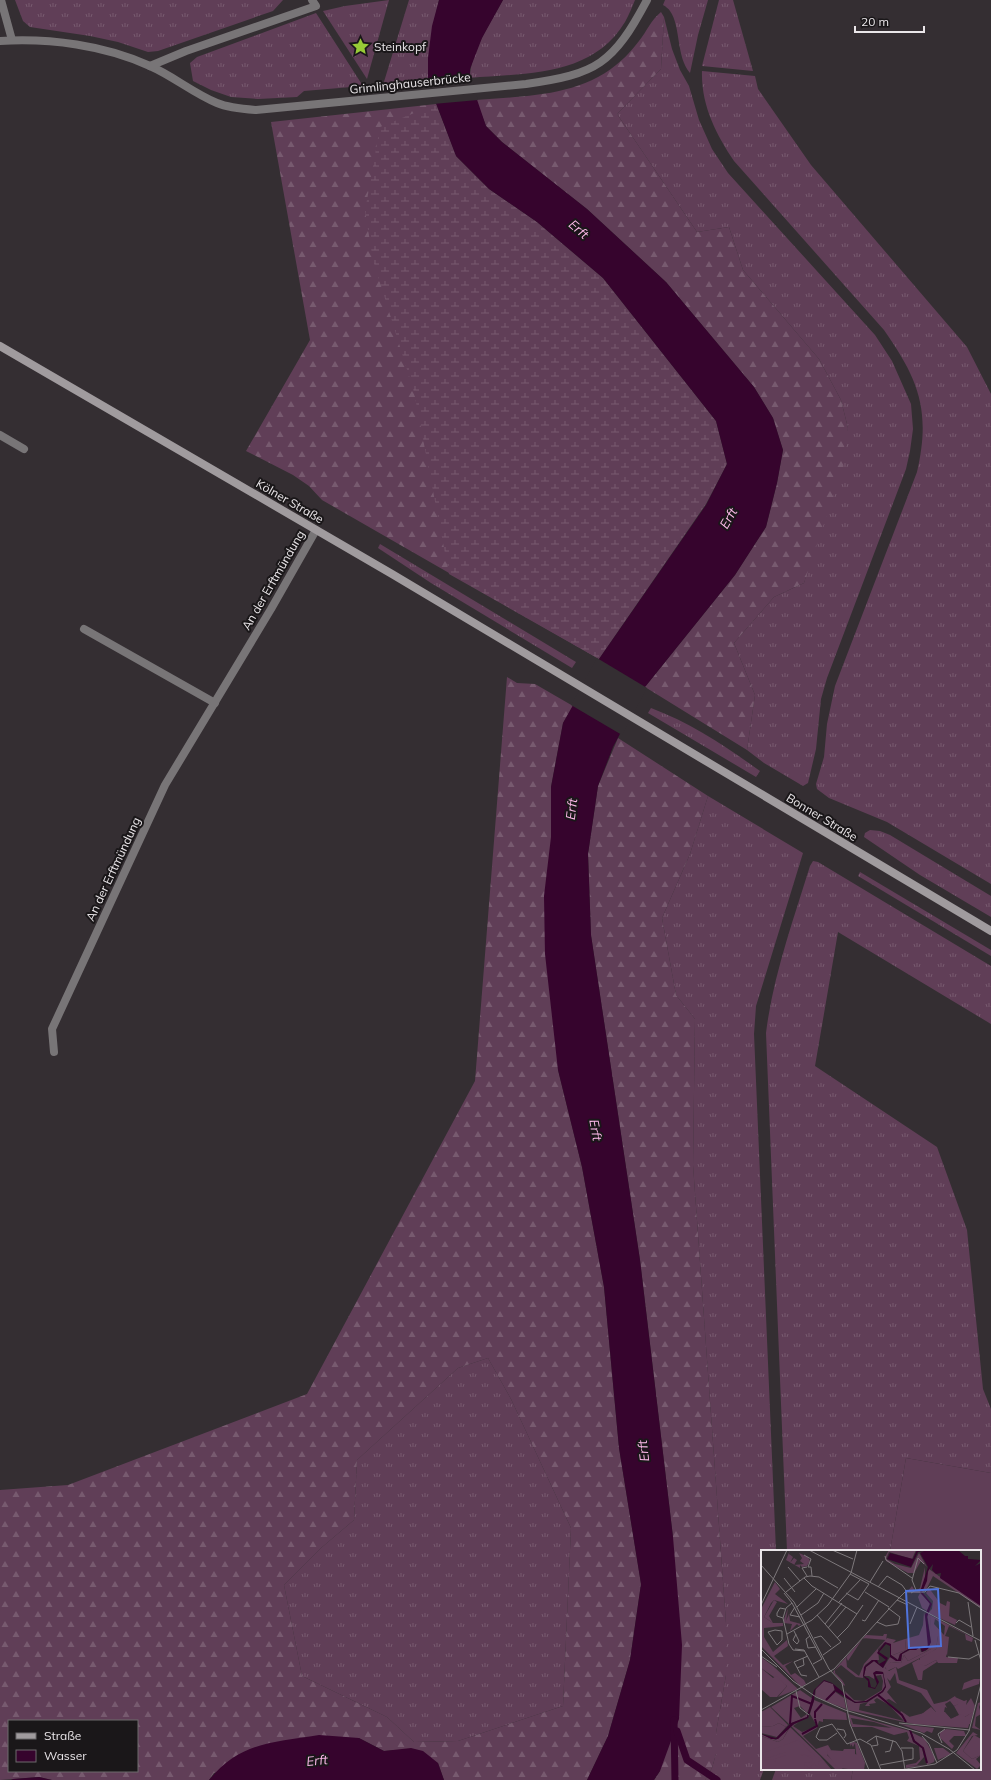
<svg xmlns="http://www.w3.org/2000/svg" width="991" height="1780" viewBox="0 0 991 1780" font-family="Mulish,sans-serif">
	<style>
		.grass { fill: url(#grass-tufts) }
		.forest { fill: url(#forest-firs); fill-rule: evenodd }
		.wetland { fill: url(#wetland-marsh) }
		.garden { fill: #603e57 }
		.water { fill: #36042d }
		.pier { fill: #342e32 }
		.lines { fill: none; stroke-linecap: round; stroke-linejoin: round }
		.stream { stroke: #36042d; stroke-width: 7 }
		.minor { stroke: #787577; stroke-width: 8 }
		.secondary { stroke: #a09b9e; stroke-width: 8 }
		.labels { text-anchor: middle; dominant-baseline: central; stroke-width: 4; stroke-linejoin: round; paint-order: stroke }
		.poi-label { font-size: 12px; fill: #eae6e9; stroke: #1a1719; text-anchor: start }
		.street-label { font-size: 12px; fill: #eae6e9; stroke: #1a1719 }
		.water-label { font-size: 13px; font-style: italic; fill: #fcb9e9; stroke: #1a1719 }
		.inset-river { fill: none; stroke: #36042d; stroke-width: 2 }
		.inset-road { fill: none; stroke: #7d787b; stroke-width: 1 }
		.view { fill: #5074dc; fill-opacity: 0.15; stroke: #5074dc; stroke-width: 2 }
		.inset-edge { fill: none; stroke: #eae6e9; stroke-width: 2 }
	</style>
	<defs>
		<pattern id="grass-tufts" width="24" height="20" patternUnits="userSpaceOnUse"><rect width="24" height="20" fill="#603e57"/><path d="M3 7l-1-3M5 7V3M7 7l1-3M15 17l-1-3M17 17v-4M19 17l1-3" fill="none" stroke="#775a6f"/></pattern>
		<pattern id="forest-firs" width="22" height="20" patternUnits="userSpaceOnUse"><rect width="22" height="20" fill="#603e57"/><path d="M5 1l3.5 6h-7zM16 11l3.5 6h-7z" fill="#775a6f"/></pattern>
		<pattern id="wetland-marsh" width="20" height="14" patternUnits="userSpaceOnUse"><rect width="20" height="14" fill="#603e57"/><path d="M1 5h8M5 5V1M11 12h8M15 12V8" fill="none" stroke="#775a6f"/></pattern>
	</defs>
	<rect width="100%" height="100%" fill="#342e32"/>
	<!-- grass -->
	<g class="grass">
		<polygon points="15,0 283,0 273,11 158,51 148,52 118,42 90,36 30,27 23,21"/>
		<polygon points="389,0 367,79 323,11 345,6"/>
		<path d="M 409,0 L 439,0 C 432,28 428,54 428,82 L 395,86 L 383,85 Z"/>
		<path d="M 503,0 L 635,0 C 632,7 629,15 625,22 C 592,77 525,73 470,78 C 470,53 491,22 503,0 Z"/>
		<path d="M 665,0 L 708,0 L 698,35 L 690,73 C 676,57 681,26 670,11 C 669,9 665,6 663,5 Z"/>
		<polygon points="719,0 733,0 753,71 702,66"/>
		<polygon points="316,13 363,86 304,91 297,97 258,99 231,97 211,90 193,81 190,63 197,57"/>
		<polygon points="664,17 672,49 680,70 689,86 699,120 712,149 728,173 875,335 892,361 911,404 913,429 910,451 906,469 827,678 821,699 816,749 808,783 803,786 764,763 747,750 755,695 734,643 774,597 804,583 848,428 841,400 819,359 743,270 729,227 697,232 617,114 661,69"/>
		<path d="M 702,71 L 755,76 L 758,89 L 811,165 L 967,347 L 991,394 L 991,884 L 887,822 L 829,798 L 817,789 L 816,784 L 824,757 L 827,724 L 835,686 L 917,472 C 931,411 919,380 884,330 L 734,161 C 716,134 701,105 702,71 Z"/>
		<polygon points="380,544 576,662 572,668 431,583 378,548"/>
		<path d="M 651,708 C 691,723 725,746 760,771 L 756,777 L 648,713 Z"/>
		<polygon points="708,796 803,853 756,1006 754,1034 776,1551 762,1551 762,1769 764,1769 760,1780 705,1780 712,1768 716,1754 716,1733 726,1675 726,1623 693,1165 695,1019 676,995 662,918 690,854"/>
		<polygon points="870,830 880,831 890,835 991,896 991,917 920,875 864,837 865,833"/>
		<path d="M 813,861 L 818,862 L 991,966 L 991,1024 L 838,932 L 815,1066 L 937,1147 L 967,1230 L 983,1389 L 991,1409 L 991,1473 L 906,1458 L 890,1551 L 787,1551 L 766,1033 C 773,976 793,921 810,866 Z"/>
		<polygon points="860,872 991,950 991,956 858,876"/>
		<polygon points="488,1358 511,1399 571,1528 563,1706 458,1741 414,1742 387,1717 302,1676 284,1585 321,1548 354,1520 357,1460 458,1368"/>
		<polygon points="776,1769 853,1769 851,1780 772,1780"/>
	</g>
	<!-- forest -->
	<g class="forest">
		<path d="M 661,12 L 664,17 L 661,69 L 617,114 L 697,232 L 729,227 L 743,270 L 819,359 L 841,400 L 848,428 L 844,464 L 804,583 L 774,597 L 734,643 L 755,695 L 747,750 L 645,687 L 735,575 L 766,527 L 777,483 L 783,450 L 773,418 L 754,387 L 666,282 L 587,209 L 502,142 L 486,126 L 476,100 C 523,96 577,97 616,65 C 624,59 633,49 639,41 C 647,31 651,20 661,12 Z"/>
		<polygon points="436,104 456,156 599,659 322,500 309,486 293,475 246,451 310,340 271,122"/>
		<path d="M 507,677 L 517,683 L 535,684 L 573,706 L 563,723 L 551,787 L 551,837 L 558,1070 L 582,1167 L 604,1287 L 619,1448 L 641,1584 L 630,1660 L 608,1736 L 587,1780 L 444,1780 L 438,1763 L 396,1750 L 384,1751 L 359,1738 L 214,1773 L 209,1780 L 52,1780 L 39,1777 L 0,1780 L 0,1490 L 68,1485 L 307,1394 L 475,1081 ZM 488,1358 L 511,1399 L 571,1528 L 563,1706 L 458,1741 L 414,1742 L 387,1717 L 302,1676 L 284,1585 L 321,1548 L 354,1520 L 357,1460 L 458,1368 ZM 9,1721 L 137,1721 L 137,1771 L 9,1771 Z"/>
		<polygon points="618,738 708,796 690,854 662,918 676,995 695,1019 693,1165 726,1623 726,1675 716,1733 716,1754 712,1768 705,1780 654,1780 660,1771 673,1537 640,1260 591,935 588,854 598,786"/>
	</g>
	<!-- wetland -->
	<polygon class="wetland" points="436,104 456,156 489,189 537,222 603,278 716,421 727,464 706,504 599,659 449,574 414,392 373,260 365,211 380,127"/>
	<!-- garden -->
	<polygon class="garden" points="906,1458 991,1473 991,1780 851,1780 853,1769 980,1769 980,1551 890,1551"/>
	<!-- water -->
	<g class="water">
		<polygon points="439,0 503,0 482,38 470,69 470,79 486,126 502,142 587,209 666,282 754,387 773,418 783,450 777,483 766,527 735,575 645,687 613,747 598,786 588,854 591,935 640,1260 673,1537 682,1645 679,1719 660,1771 654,1780 587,1780 608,1736 630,1660 641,1584 619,1448 604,1287 582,1167 558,1070 545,954 544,896 551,837 551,787 563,723 599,659 706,505 727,464 716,421 603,278 537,222 489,189 456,156 428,82 428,58 432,26"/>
		<path d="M 319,1735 L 359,1738 L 384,1751 L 411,1748 L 423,1751 L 438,1763 L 444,1780 L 209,1780 C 241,1741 273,1743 319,1735 Z"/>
		<polygon points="39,1777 52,1780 11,1780 13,1779"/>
	</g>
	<!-- pier -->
	<g class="pier">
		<polygon points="472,78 478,100 433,104 427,83"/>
		<polygon points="597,658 647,688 622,735 571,705"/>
	</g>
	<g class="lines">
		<!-- stream -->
		<g class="stream">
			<polyline points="674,1720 675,1780"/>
			<polyline points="677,1731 687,1760 717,1780"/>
		</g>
		<!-- minor -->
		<g class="minor">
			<polyline points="1,0 12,40"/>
			<path d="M 0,41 C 50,38 104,45 150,66 C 173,76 193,93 217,103 C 229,108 243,109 256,110 L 526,84 C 597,74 613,64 647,0"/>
			<polyline points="150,66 186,51 316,6 312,0"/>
			<polyline points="0,435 24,449"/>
			<polyline points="84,629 215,703"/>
			<polyline points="54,1052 52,1029 165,785 271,609 316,530"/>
		</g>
		<!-- secondary -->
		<polyline class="secondary" points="0,346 392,574 991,931"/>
	</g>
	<!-- icons -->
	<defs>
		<symbol id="sight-bare" viewBox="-9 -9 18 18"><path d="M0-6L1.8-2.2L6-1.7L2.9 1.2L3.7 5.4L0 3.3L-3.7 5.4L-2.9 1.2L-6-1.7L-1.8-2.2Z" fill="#98cb37" stroke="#1a1719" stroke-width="2.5" paint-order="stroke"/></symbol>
	</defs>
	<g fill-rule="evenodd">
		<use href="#sight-bare" x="348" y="34" width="25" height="25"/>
	</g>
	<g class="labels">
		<!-- poi labels -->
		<g class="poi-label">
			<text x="374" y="46">Steinkopf</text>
		</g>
		<!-- street labels -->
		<g class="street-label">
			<text transform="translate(410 83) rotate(-6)">Grimlinghauserbrücke</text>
			<text transform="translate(290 501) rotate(30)">Kölner Straße</text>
			<text transform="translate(273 580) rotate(-60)">An der Erftmündung</text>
			<text transform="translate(822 817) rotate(31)">Bonner Straße</text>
			<text transform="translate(113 869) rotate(-65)">An der Erftmündung</text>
		</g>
		<!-- water labels -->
		<g class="water-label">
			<text transform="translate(579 229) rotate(41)">Erft</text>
			<text transform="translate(728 518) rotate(-60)">Erft</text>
			<text transform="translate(571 809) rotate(-83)">Erft</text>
			<text transform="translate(596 1130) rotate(80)">Erft</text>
			<text transform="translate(643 1451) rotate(-97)">Erft</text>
			<text transform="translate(317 1760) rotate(-5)">Erft</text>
		</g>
	</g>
	<!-- overview -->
	<g transform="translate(761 1550)">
		<rect width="220" height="220" fill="#342e32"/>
		<path d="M 29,0 L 28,4 L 32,7 L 29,13 L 33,8 L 36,10 L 33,15 L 43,14 L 39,11 L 41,8 L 38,3 L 47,7 L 49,11 L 46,16 L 41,17 L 39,15 L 39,18 L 25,10 ZM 128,0 L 155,0 L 151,9 L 128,2 L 125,9 L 134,14 L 150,18 L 158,3 L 166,17 L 160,11 L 153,23 L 147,23 L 125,11 L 124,7 ZM 164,17 L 164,30 L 159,43 L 146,42 L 151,36 L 154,41 L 159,38 ZM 168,19 L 220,56 L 220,58 L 172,26 L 165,40 L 161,43 ZM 168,38 L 179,53 L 185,56 L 186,51 L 189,52 L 188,66 L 196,70 L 194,75 L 167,63 L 171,59 L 172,51 L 165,43 ZM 27,58 L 25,71 L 28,64 L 29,71 L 40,74 L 38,76 L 36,74 L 29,81 L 31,74 L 23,73 L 23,69 ZM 169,65 L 212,88 L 211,92 L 205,90 L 204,84 L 188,76 L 184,86 L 188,87 L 186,106 L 177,86 L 175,99 L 171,102 L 137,119 L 135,117 L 126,121 L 124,116 L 130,112 L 140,113 L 143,105 L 147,111 L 170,99 ZM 174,69 L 184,76 L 183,85 L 173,74 ZM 123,84 L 126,84 L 125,90 L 102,88 L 87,111 L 85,107 L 105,85 L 122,86 ZM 144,89 L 145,100 L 132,105 L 132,93 ZM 0,107 L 12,116 L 37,139 L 17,147 L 26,136 L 0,118 ZM 63,131 L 72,134 L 74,139 L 64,151 L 54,146 L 55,138 ZM 39,140 L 52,149 L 46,163 L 39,156 L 33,158 L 40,168 L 46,164 L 46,167 L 28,174 L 10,157 ZM 194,147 L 203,151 L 206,150 L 205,155 L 210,148 L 214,156 L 209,174 L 153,174 L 153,170 L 149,170 L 148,167 L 163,163 L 170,157 L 163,164 L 196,173 L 212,162 L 204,167 L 191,169 L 187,168 L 186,165 L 190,169 L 198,165 L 193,156 L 197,154 ZM 220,152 L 218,157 L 220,164 L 215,167 L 214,176 L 220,180 L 211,178 L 217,153 ZM 18,173 L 25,177 L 16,187 L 0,183 L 0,177 L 12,176 ZM 28,178 L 22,189 L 17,192 L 0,186 L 0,184 L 15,190 ZM 38,186 L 71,220 L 0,220 L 0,201 ZM 93,192 L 96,193 L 107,220 L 104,213 L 103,220 L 97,220 L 94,193 L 92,197 L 90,194 L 89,197 L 89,193 Z" fill="#603e57" fill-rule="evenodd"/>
		<path d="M 163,62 L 169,90 L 165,99 L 160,96 L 149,98 L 139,104 L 137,110 L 130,105 L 130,94 L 123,93 L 117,99 L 118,110 L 111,110 L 104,115 L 102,128 L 95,127 L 80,115 L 74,120 L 74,123 L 81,130 L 84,135 L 83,136 L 72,122 L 85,107 L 86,117 L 98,126 L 103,114 L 126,88 L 135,90 L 132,93 L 132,105 L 145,100 L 144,89 L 158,85 L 162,75 ZM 166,63 L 169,65 L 171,93 L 170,99 L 147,111 L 143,105 L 140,113 L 130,112 L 124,118 L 128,121 L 135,117 L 138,130 L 166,140 L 173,154 L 186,151 L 194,146 L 198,154 L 193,156 L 189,151 L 184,154 L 186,158 L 184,157 L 183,162 L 175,162 L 160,143 L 136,133 L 134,123 L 129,131 L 126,128 L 130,137 L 126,142 L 136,154 L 128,149 L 125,150 L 139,163 L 140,161 L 153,170 L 153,174 L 87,160 L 85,148 L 94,153 L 107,152 L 122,142 L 125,137 L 122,122 L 115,121 L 113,129 L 108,126 L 103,126 L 105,117 L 113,111 L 122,118 L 129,107 L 140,111 L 141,104 L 149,100 L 159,97 L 160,102 L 165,101 L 170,92 ZM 116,148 L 128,155 L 143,171 L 98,160 L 99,154 L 107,152 L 104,156 L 109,156 L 108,154 L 115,153 L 113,150 ZM 158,109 L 164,116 L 175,110 L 176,112 L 162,121 L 161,130 L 157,130 L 151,113 ZM 116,123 L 122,124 L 123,128 L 124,137 L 121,141 L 106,151 L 96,152 L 90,150 L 85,145 L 84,141 L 93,150 L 103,151 L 121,140 L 122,131 L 120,125 L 114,126 ZM 53,150 L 85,163 L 86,170 L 62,169 L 62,172 L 58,171 L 56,178 L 42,186 L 55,199 L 67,195 L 70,200 L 66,205 L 83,220 L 75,220 L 30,176 L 38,172 L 32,176 L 41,182 L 56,176 L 49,164 ZM 9,157 L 27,175 L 25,177 L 18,173 L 12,176 L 0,177 L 0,162 ZM 87,164 L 149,181 L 152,192 L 161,198 L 163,207 L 156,215 L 146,216 L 165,215 L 145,218 L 145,215 L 155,213 L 159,209 L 158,196 L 146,191 L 148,188 L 146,182 L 133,185 L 111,177 L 91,177 ZM 90,168 L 113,172 L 131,178 L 92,174 ZM 139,174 L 173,178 L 171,183 L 166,181 L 163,183 ZM 29,177 L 59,206 L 71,220 L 60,210 L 57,212 L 59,218 L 54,214 L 58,220 L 52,218 L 48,220 L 54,212 L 48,218 L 45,215 L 47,219 L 44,219 L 43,212 L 50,213 L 52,209 L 46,206 L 39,205 L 39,204 L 55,207 L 37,190 L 2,203 L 3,207 L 6,208 L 25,202 L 25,205 L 14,209 L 15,213 L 13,210 L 3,209 L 1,207 L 0,186 L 17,192 L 22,189 ZM 185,179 L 203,181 L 205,186 L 193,186 L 188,191 L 193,196 L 191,199 L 179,188 L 179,182 ZM 150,182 L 164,189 L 174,208 L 173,212 L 166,215 L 162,198 L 154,191 ZM 212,182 L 217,185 L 211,186 L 202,201 L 211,209 L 220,205 L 215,209 L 220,215 L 216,219 L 195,203 ZM 173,198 L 182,198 L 190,204 L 177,210 Z" fill="#603e57" fill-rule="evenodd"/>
		<path d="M 159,43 L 169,53 L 166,61 L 161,58 L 157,47 Z" fill="#603e57"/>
		<path d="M 14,32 L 19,39 L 14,44 L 27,54 L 13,50 L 10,53 L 3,67 L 12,73 L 22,73 L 22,76 L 3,78 L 3,87 L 12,102 L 26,90 L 27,96 L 13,106 L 22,115 L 32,111 L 24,116 L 30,125 L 34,123 L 43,130 L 45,134 L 40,137 L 0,96 L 0,59 ZM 73,141 L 83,148 L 85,159 L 64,151 Z" fill="#603e57"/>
		<path d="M 13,50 L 16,52 L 8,66 L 12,73 L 3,67 ZM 177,86 L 186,87 L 185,107 L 197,108 L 196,113 L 177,113 L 175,110 L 164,116 L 159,114 L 159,108 L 175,99 ZM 0,118 L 12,128 L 15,126 L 26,136 L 16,147 L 9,147 L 0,139 ZM 213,129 L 219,129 L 218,134 L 201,140 L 203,133 ZM 170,157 L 175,162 L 184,162 L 190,169 L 201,164 L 204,167 L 212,162 L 207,178 L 153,174 L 153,170 ZM 213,185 L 220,189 L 220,205 L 211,209 L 202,201 ZM 83,199 L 94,199 L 94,204 L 97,205 L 97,220 L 77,218 L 66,204 L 67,200 L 82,201 Z" fill="#603e57"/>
		<path d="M 156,0 L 197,0 L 204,6 L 207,6 L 207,9 L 220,10 L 214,16 L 220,13 L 220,56 L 179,28 L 180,23 L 175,24 L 171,20 L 172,14 L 167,21 L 166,31 L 161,42 L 171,54 L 166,67 L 170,92 L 167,99 L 161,102 L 159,97 L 155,100 L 148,100 L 141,104 L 140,111 L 135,111 L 129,107 L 129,96 L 125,94 L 118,102 L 127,108 L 122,118 L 113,111 L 105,117 L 103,126 L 108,129 L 110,137 L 114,138 L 116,134 L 112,123 L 115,121 L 122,122 L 125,137 L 122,142 L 106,152 L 94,153 L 74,141 L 72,134 L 63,131 L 54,140 L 53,151 L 47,168 L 33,174 L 17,189 L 10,189 L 0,184 L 15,188 L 30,173 L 46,167 L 53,140 L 63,130 L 71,133 L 94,152 L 105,151 L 121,141 L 124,136 L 122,124 L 114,124 L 118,132 L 114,139 L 107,137 L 107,131 L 102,126 L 103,117 L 111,110 L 116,110 L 118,114 L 125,110 L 116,103 L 124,92 L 130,94 L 130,105 L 137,110 L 139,104 L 149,98 L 167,97 L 164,65 L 169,54 L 159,42 L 167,17 L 159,3 L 163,1 L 157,2 L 150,17 L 126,9 L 129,3 L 152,9 Z" fill="#36042d"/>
		<path class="inset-river" d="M 117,145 L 141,165 L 145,172M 65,150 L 74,141M 54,168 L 54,162 L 61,154M 29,174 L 31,146 L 51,154M 149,180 L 153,191 L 162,198 L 166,213M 41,184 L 56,176 L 54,169"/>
		<path class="inset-road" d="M 48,0 L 220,91M 71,0 L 92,9M 43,5 L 50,9 L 47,17M 124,6 L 125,10 L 151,28M 0,15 L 33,52 L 68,119 L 81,133 L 89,174 L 108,220M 27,17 L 39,31M 47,17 L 50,17 L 51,26M 46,26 L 41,18 L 46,17M 23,28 L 34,42M 43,28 L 51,36 L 96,64M 109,32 L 122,11M 117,37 L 126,26 L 141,35 L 146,42M 25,42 L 44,27 L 49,26 L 58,27 L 77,38M 104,42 L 128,57M 23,43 L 31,53 L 61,109 L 52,114M 85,43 L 97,50 L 108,34 L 89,24M 150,43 L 155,40 L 151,30 L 157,8 L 163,14M 138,48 L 144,42 L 164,42 L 169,36 L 198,43 L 220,58M 136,50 L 147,55M 78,52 L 100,29M 207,52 L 212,86M 31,53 L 25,58 L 22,68 L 28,94 L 32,100 L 44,101M 0,55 L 26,0M 34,57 L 29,65 L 39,67M 36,57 L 55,39M 40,65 L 57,53 L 63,43M 56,65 L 80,92 L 62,105M 22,68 L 16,66 L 16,63 L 19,58 L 24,59M 101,70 L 104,71 L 118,50M 116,72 L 125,76 L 137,74 L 139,67 L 127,58M 195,73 L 198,70 L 210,77M 64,74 L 81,53M 149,74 L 156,57M 67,78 L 85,57M 14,80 L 21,81 L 21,90 L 16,95 L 7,82 ZM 33,81 L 38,91 L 36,94 L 32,90 L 35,84M 26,84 L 51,70 L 67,55 L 90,23 L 96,0M 49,86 L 45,89 L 47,98 L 55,97M 53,88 L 60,86 L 70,97M 76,88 L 87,77 L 102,55M 214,90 L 220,111M 0,99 L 32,131 L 55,147 L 84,160 L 160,183 L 188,199 L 214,220M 34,99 L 43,100 L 58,127M 0,106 L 16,117M 187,107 L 208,109 L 218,104M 36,118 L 43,115 L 42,108M 46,126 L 40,125 L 33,112 L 47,106M 35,141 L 39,158 L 48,165M 0,160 L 73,119 L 138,48M 138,173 L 209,180M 76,179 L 83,180 L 85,185 L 83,188M 76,183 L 66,190 L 58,190 L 55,187 L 59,178 L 71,174 L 86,194 L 99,189 L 110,195M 161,186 L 168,194 L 176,213M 106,192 L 115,186 L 135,192 L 141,201 L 144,220M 181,193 L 177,184 L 184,179M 110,195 L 120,220M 111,196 L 117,195 L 115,186M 124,202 L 129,201 L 132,190M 119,215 L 152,209 L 152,198 L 140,198M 139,220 L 174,214 L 196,200 L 208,181 L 220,134"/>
		<path class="view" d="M 177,39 L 180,96 L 148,98 L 145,41 Z"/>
		<rect width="220" height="220" class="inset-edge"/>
	</g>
	<!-- legend -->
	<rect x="8" y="1720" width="130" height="52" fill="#1a1719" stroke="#6d6a6c"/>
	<rect x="16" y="1733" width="20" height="6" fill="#a09b9e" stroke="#6d6a6c"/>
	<text x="44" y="1740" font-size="12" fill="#eae6e9">Straße</text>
	<rect x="16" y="1750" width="20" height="12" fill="#36042d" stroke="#6d6a6c"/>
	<text x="44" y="1760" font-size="12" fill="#eae6e9">Wasser</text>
	<!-- scale -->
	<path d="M855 26v6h69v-6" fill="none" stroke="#eae6e9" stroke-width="2"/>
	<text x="861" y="26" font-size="12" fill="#eae6e9" stroke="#1a1719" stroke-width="3" paint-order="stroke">20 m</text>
</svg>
